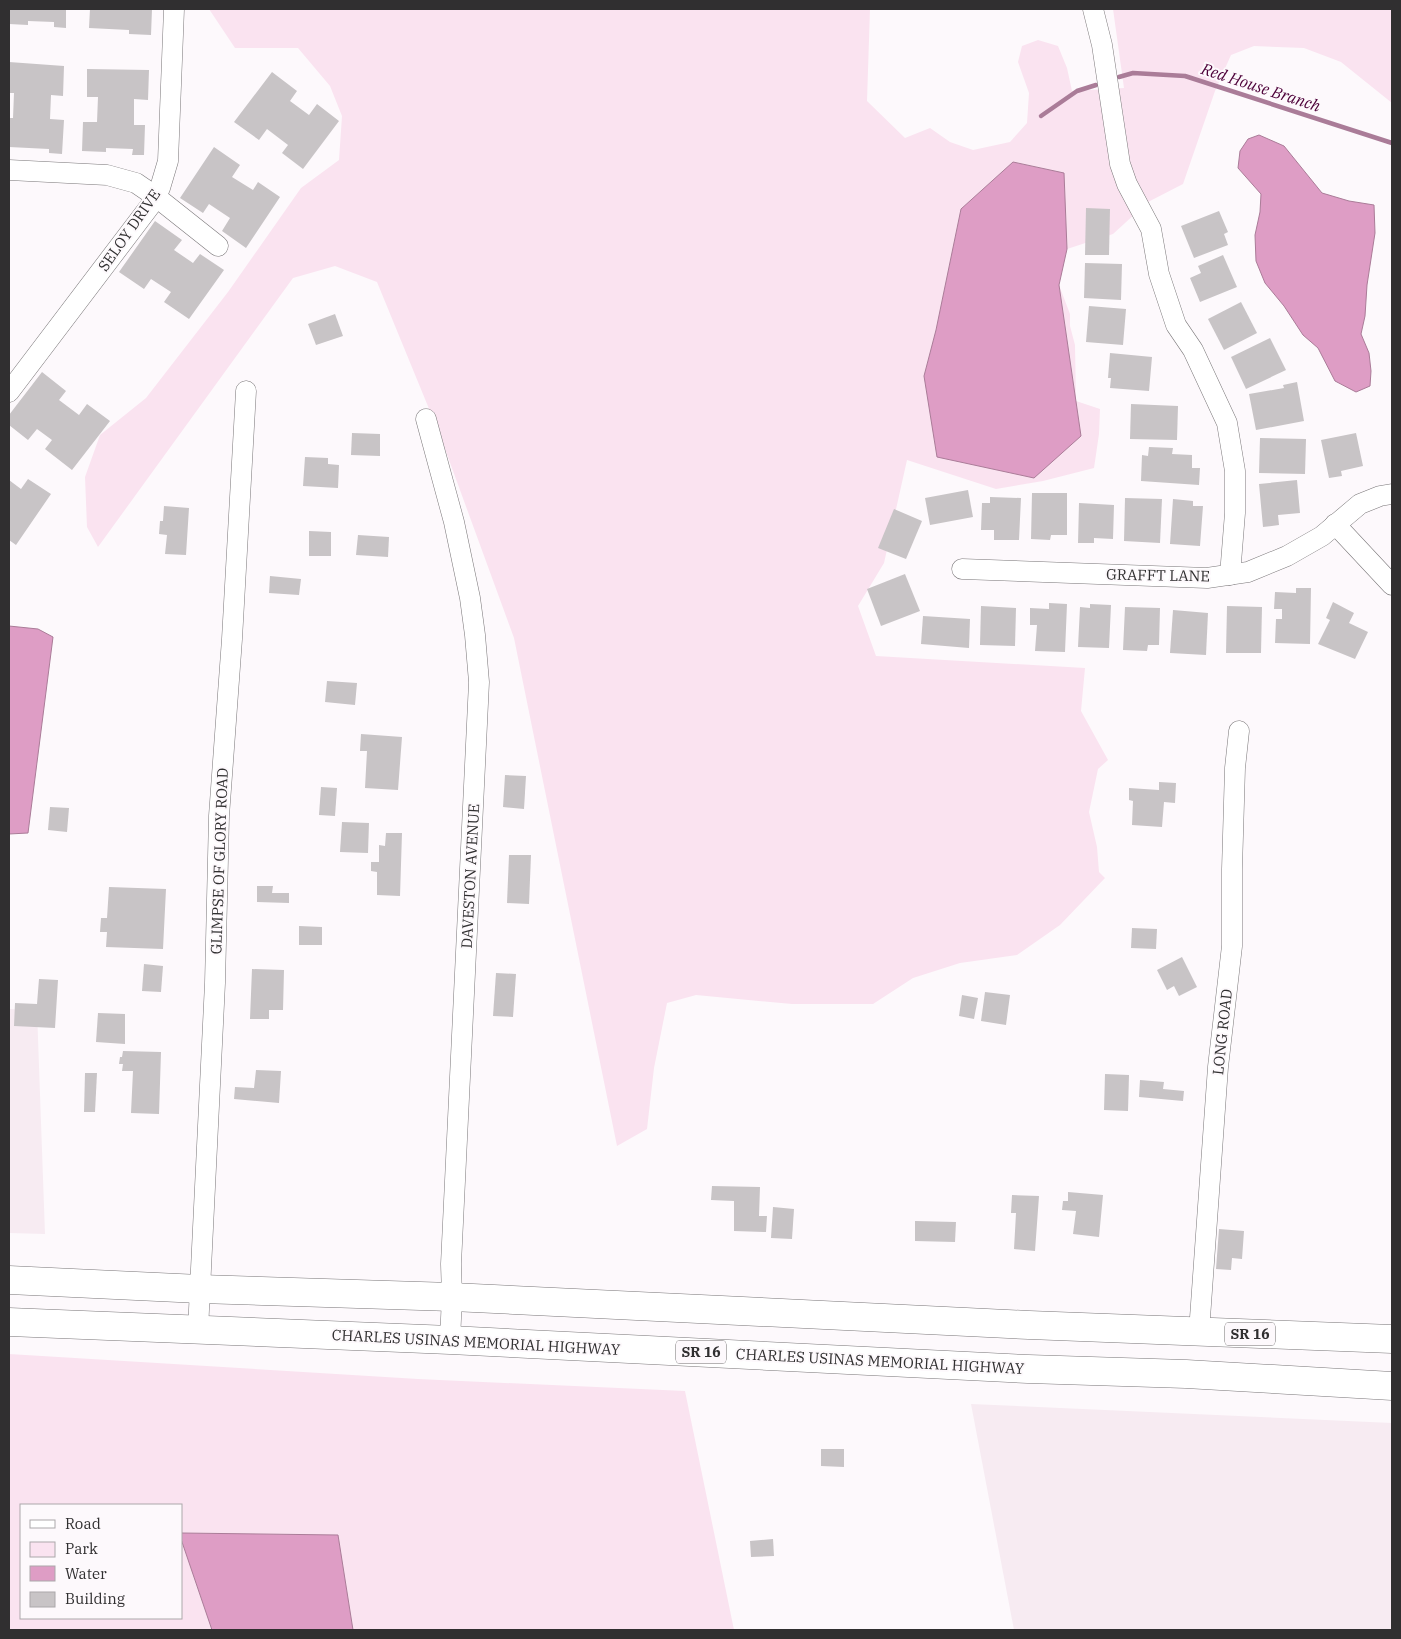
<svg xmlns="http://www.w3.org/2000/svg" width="1401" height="1639" viewBox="0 0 1401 1639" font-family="'IBM Plex Serif',serif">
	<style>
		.built { fill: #f7ebf2 }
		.green { fill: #fae3f0 }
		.water { fill: #de9dc5; stroke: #aa7c98 }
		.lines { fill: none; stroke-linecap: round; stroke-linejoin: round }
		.stream { stroke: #aa7c98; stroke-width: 4.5 }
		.building { fill: #c8c4c6 }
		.minor-casing { stroke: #7a7779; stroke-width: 21 }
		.highway-casing { stroke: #7a7779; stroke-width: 29 }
		.minor { stroke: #fff; stroke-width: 20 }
		.highway { stroke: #fff; stroke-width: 28 }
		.labels { text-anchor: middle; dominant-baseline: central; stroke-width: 4; stroke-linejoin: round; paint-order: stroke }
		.shield { fill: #fdf9fc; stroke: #6e6c6d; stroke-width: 1 }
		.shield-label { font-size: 14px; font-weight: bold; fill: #302f30 }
		.street-label { font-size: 15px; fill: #302f30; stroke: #fdf9fc }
		.water-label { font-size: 16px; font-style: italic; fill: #4d0039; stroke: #fdf9fc }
	</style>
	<rect width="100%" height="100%" fill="#fdf9fc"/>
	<!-- built -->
	<g class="built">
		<polygon points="9,1009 37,1010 45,1234 9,1233"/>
		<polygon points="971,1404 1392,1423 1392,1630 1014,1630"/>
	</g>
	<!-- green -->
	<g class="green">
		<polygon points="209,9 870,9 867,101 905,138 930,128 950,142 973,150 1010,142 1027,123 1029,93 1018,62 1022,46 1038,40 1058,46 1067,68 1072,91 1124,88 1113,9 1392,9 1392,103 1341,62 1304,48 1254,46 1231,55 1215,91 1183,184 1148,202 1113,234 1067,249 1064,173 1013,162 961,209 936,330 924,376 1081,436 1059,285 1070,314 1070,326 1075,345 1076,401 1100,409 1099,434 1094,468 1043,481 996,489 907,460 884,563 858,606 876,656 1085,668 1081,711 1108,760 1098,769 1089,812 1097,847 1099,872 1105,878 1060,925 1017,955 960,963 913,978 873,1004 792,1004 696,995 667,1003 654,1068 647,1129 617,1146 514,638 441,438 377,282 335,266 293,278 98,547 87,527 85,477 100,435 146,398 228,292 301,188 339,160 342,116 330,86 298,48 235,48"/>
		<polygon points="9,1354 418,1379 685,1391 734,1630 353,1630 338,1535 181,1533 181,1505 21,1505 21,1618 181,1618 181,1539 212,1630 9,1630"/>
	</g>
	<!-- water -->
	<g class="water">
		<polygon points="1259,135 1284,146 1322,193 1349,201 1374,205 1375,233 1367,285 1365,316 1361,334 1369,353 1371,371 1370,386 1356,392 1335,381 1318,348 1303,335 1284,306 1265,283 1256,261 1255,235 1260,212 1261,194 1238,168 1240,151 1248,139"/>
		<polygon points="1013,162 1064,173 1067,249 1059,285 1081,436 1034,478 937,457 924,376 936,330 961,209"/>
		<polygon points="9,626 38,629 53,637 28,833 9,834"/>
		<polygon points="181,1533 338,1535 353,1630 212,1630 181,1539"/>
	</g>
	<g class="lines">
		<!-- stream -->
		<g class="stream">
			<polyline points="1119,77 1133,73 1185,76 1392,143"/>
			<polyline points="1041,116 1077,91 1096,85"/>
		</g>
	</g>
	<!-- building -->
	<g class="building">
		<polygon points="9,9 66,9 66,28 54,27 54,22 28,21 28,25 9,24"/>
		<polygon points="90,9 152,9 151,35 129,34 129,30 89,28"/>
		<polygon points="9,62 64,66 63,96 51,95 50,119 64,120 62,154 49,153 49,149 9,147 9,118 13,118 14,93 9,93"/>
		<polygon points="87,69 149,70 148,100 134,99 134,125 145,125 144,155 132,155 133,149 106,148 106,152 82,151 83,122 97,122 98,97 87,97"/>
		<polygon points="272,72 297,91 290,101 309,115 317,104 339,121 303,169 282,153 288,145 267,129 259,140 234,122"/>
		<polygon points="214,147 240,165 232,177 253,190 258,182 280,197 246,248 222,231 230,218 209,204 203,213 180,198"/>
		<polygon points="1086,208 1110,209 1109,255 1085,255"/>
		<polygon points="1219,211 1228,232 1224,234 1228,245 1194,258 1181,226"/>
		<polygon points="155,221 182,240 174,250 193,263 200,254 224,270 189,319 164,302 171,292 151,279 144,289 119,272"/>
		<polygon points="1223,255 1237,287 1200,302 1190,278 1201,273 1198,266"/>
		<polygon points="1085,263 1122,264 1121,300 1084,298"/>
		<polygon points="1241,302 1257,333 1224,350 1208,319"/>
		<polygon points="1089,306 1126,309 1123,345 1086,342"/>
		<polygon points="335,314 343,336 316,345 308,324"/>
		<polygon points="1270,338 1286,370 1246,389 1231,357"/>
		<polygon points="1110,353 1152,357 1149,391 1110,388 1111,378 1108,378"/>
		<polygon points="42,372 66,391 59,400 79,415 87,404 110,421 72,470 45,449 52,440 37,429 28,440 9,425 9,415"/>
		<polygon points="1297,382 1304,421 1256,430 1249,394 1284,388 1283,385"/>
		<polygon points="1131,404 1178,406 1177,440 1130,439"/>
		<polygon points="352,433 380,434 380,456 351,455"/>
		<polygon points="1356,433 1363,466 1341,471 1342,476 1329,478 1321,440"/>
		<polygon points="1260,438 1306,439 1305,474 1259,473"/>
		<polygon points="1149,447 1173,448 1172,454 1192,455 1192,468 1200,468 1199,485 1141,481 1142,455 1148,456"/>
		<polygon points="305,457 328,458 328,464 339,465 338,488 303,486"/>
		<polygon points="28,479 51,494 16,545 9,540 9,480 21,489"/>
		<polygon points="1297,480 1300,513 1278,515 1279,525 1263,527 1259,484"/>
		<polygon points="968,490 973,517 930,525 925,498"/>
		<polygon points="1032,493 1067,493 1067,535 1051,535 1050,540 1031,539"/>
		<polygon points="990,497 1021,498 1019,540 994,540 994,530 981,530 982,503 990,503"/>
		<polygon points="1125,498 1162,499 1160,543 1124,541"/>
		<polygon points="1173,499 1193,501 1193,506 1203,506 1200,546 1170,544"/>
		<polygon points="1079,503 1114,505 1113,539 1094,538 1094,543 1078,543"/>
		<polygon points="164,506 189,508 186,555 165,554 167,535 159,534 160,521 163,521"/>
		<polygon points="894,509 922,521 906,559 878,548"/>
		<polygon points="309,531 331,532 331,556 309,556"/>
		<polygon points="358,535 389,537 388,557 356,555"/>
		<polygon points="905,574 920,611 881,626 867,589"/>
		<polygon points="270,576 301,579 299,595 269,593"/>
		<polygon points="1296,588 1311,588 1310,644 1275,643 1276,619 1282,619 1282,609 1274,609 1275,592 1296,593"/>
		<polygon points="1333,602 1354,613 1349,623 1368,632 1355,659 1318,644 1330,620 1326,618"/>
		<polygon points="1049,603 1067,604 1065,652 1035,651 1037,625 1030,625 1030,608 1049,609"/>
		<polygon points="1090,604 1111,605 1109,648 1078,647 1080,607 1090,608"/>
		<polygon points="981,606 1016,608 1015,646 980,645"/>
		<polygon points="1227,606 1262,607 1261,653 1226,653"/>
		<polygon points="1125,607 1160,608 1159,645 1148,645 1147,651 1123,650"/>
		<polygon points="1173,610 1208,613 1206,655 1170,653"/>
		<polygon points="923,616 970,619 969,648 921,644"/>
		<polygon points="327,681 357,683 355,705 325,702"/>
		<polygon points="361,734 402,737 398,790 365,788 367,751 360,751"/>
		<polygon points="505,775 526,776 524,809 503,807"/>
		<polygon points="1159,782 1176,783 1175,803 1164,802 1162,827 1132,825 1133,801 1129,800 1129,788 1159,790"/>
		<polygon points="321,787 337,788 335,816 319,815"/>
		<polygon points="50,807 69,808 67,832 48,830"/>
		<polygon points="342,822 369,823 368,853 340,852"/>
		<polygon points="386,833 402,833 400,896 377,895 377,872 371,871 371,862 379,862 379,845 385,846"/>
		<polygon points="509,855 531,855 529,904 507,903"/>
		<polygon points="257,886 273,886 272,893 289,893 289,903 257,902"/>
		<polygon points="109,887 166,889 163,949 106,947 107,932 100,932 101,918 107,918"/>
		<polygon points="299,926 322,927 322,945 299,945"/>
		<polygon points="1132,928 1157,929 1156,949 1131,948"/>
		<polygon points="1182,957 1197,987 1179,996 1174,986 1167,990 1157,970"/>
		<polygon points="144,964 163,966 161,992 142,991"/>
		<polygon points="252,969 284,970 283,1010 269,1010 269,1019 250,1019"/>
		<polygon points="496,973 516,974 513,1017 493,1016"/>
		<polygon points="39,979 58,980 55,1028 14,1026 15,1003 37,1004"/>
		<polygon points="985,992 1010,995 1006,1025 981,1021"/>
		<polygon points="962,995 978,998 974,1019 959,1016"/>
		<polygon points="98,1013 125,1014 125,1044 96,1042"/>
		<polygon points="123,1051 161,1052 159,1114 131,1113 133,1071 122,1071 123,1064 119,1064 120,1057 122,1057"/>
		<polygon points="256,1070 281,1071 279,1103 234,1099 235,1087 254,1088"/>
		<polygon points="85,1073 97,1073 95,1112 84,1112"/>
		<polygon points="1105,1074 1129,1075 1128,1111 1104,1110"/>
		<polygon points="1140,1080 1164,1082 1163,1089 1184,1091 1183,1101 1139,1097"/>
		<polygon points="712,1186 760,1187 759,1216 767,1216 766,1232 734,1231 734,1201 711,1200"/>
		<polygon points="1068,1192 1103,1195 1099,1237 1073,1234 1076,1211 1062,1210 1063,1201 1068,1201"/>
		<polygon points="1012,1195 1039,1196 1035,1251 1014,1249 1016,1213 1011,1213"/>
		<polygon points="773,1207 794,1209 792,1239 771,1238"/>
		<polygon points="915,1221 956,1222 955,1242 915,1241"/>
		<polygon points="1219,1229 1244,1231 1242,1259 1232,1258 1231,1270 1216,1269"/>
		<polygon points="821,1449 844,1449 844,1467 821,1466"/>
		<polygon points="773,1539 774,1556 751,1557 750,1541"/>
	</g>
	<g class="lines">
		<defs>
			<g id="minor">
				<polyline points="1093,9 1102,45 1120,164 1127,184 1151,229 1159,274 1176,325 1193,350 1227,423 1235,471 1235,513 1230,575"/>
				<polyline points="9,170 107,175 136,183 155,196 218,246"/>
				<polyline points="9,392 150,206 160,188 168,161 174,9"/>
				<polyline points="426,419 454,522 470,598 475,635 479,682 451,1264 452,1297 450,1340"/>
				<polyline points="1335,524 1392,585"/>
				<polyline points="962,569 1207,578 1248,572 1287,556 1322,536 1360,504 1380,496 1392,494"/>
				<polyline points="198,1330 215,983 219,816 232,639 246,391"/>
				<polyline points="1199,1332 1218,1067 1232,946 1232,869 1235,768 1239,731"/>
			</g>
			<g id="highway">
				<polyline points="9,1280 200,1289 452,1297 1029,1325 1392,1339"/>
				<polyline points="9,1322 450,1340 1028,1369 1186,1374 1392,1386"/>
			</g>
		</defs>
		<!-- minor casing -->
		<use href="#minor" class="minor-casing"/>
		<!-- highway casing -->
		<use href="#highway" class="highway-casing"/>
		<!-- minor -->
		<use href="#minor" class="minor"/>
		<!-- highway -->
		<use href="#highway" class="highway"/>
	</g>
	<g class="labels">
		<!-- shield labels -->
		<g class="shield">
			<rect x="1225" y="1322.5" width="50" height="23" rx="4"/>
			<rect x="676" y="1340.5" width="50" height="23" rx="4"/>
		</g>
		<g class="shield-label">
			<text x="1250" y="1334">SR 16</text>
			<text x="701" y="1352">SR 16</text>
		</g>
		<!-- street labels -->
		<g class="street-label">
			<text transform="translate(129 230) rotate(-55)">SELOY DRIVE</text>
			<text transform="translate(1158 575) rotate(1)">GRAFFT LANE</text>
			<text transform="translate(219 861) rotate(-88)">GLIMPSE OF GLORY ROAD</text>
			<text transform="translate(470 876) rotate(-87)">DAVESTON AVENUE</text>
			<text transform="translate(1222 1032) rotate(-84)">LONG ROAD</text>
			<text transform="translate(476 1342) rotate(3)">CHARLES USINAS MEMORIAL HIGHWAY</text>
			<text transform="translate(880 1361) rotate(3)">CHARLES USINAS MEMORIAL HIGHWAY</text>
		</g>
		<!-- water labels -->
		<g class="water-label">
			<text transform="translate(1261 87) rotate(18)">Red House Branch</text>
		</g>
	</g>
	<!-- border -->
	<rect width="1401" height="1639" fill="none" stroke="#302f30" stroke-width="20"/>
	<!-- legend -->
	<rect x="20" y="1504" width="162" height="115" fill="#fdf9fc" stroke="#aba8aa"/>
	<rect x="30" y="1520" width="25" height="8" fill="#ffffff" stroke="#aba8aa"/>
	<text x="65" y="1529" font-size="15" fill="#302f30">Road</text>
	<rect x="30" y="1542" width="25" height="15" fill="#fae3f0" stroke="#aba8aa"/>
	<text x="65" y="1554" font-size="15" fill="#302f30">Park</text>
	<rect x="30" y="1566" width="25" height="15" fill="#de9dc5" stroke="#aba8aa"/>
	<text x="65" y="1579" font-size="15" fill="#302f30">Water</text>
	<rect x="30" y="1592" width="25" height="15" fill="#c8c4c6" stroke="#aba8aa"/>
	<text x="65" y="1604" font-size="15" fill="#302f30">Building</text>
</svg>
